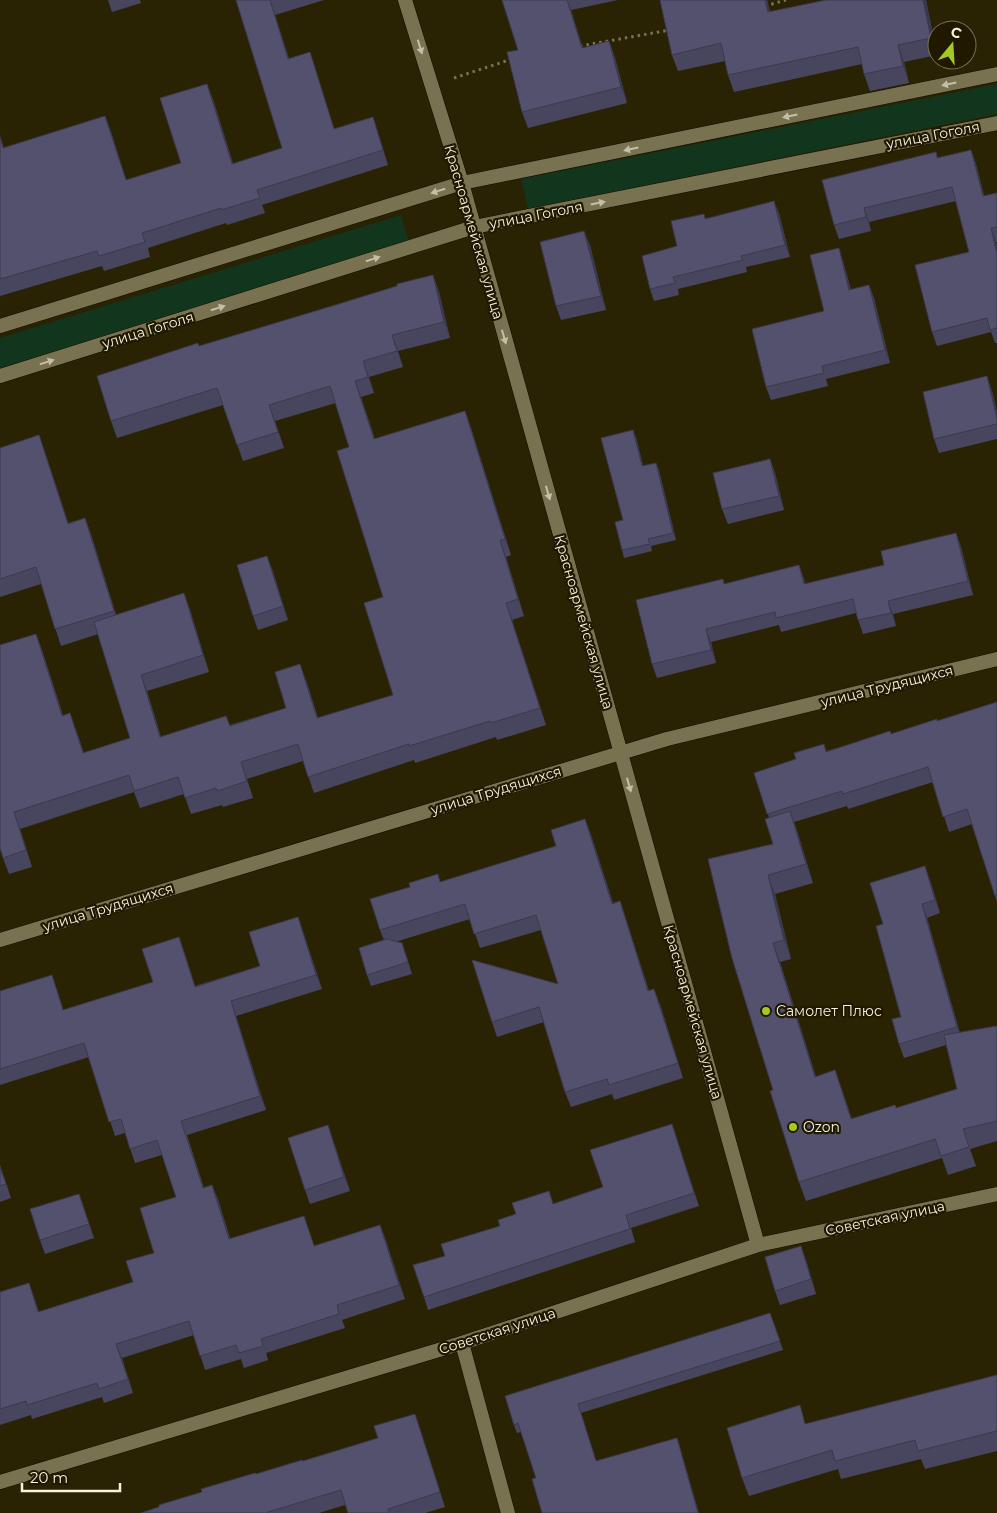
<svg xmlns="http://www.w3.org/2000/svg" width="997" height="1513" viewBox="0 0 997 1513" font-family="Montserrat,sans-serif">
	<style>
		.park { fill: #12361d }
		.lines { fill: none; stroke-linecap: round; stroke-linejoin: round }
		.minor-casing { stroke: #110c00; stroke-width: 15 }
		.path { stroke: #777156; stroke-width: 3; stroke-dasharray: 2.5 4; stroke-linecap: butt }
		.minor { stroke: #797251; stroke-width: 14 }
		.wall { fill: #48465f }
		.shaded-wall { fill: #3b394e }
		.building { fill: #54516f; stroke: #3b394e }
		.oneway { fill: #c4bfa7 }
		.poi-dot { fill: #a5c822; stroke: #201900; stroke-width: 2 }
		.labels { text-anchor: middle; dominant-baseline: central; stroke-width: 4.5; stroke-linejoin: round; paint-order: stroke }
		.street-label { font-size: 14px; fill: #f6f2e0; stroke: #201900 }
		.poi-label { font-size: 14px; fill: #f6f2e0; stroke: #201900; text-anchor: start }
	</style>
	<rect width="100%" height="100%" fill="#2a2303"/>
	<!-- park -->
	<g class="park">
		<polygon points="997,84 997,114 528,209 521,179"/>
		<polygon points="401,215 409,242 0,369 0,338"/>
	</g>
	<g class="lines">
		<defs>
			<g id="minor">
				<polyline points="405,0 462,183 758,1245"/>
				<polyline points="0,326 462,183 997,74"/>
				<polyline points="0,376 474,227 997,123"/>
				<polyline points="0,940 667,739 997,659"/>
				<polyline points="462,1343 508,1513"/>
				<polyline points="0,1482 462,1343 758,1245 997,1194"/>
			</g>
		</defs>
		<!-- minor casing -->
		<use href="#minor" class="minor-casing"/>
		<!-- path -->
		<g class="path">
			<polyline points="765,6 786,0"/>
			<polyline points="580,46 670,30"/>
			<polyline points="454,78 512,59"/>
		</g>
		<!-- minor -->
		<use href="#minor" class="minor"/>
	</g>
	<!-- wall -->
	<g class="wall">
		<polygon points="108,0 140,0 141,3 112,12"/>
		<polygon points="236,0 324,0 275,15 289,59 310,52 334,129 373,117 388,165 262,205 265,213 227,225 226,223 148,248 150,257 104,271 102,266 0,296 0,135 4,148 105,116 126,180 181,163 213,99 233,164 282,148"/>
		<polygon points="502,0 618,0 571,10 582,48 609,41 615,58 627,103 528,128 522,112 518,50"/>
		<polygon points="660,0 767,0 770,12 926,0 937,55 904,62 909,83 870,91 864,74 862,64 734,92 728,75 725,61 678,71 672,55"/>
		<polygon points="971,150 976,164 984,196 997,193 997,242 996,242 997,247 997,343 995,343 991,332 937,346 932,332 969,252 956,201 869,222 871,231 839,239 834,225 936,152 938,158"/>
		<polygon points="779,213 790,257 746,267 747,272 678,289 679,295 654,301 650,289 677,246 704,214 705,218"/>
		<polygon points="590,245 606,310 561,320 556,306"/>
		<polygon points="843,261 851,290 869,285 874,298 890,363 826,379 828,386 771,400 766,387 824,311"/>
		<polygon points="433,275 439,292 450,338 398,351 403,367 369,377 374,393 361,397 375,439 465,411 471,428 511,555 506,557 524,616 512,620 546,725 497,740 496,737 415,763 414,760 314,793 303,761 247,779 253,798 223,807 222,805 191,814 184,794 140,808 134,792 20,829 32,867 9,874 3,858 36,634 42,650 63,715 76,730 84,753 130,738 98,634 61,646 41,584 0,597 0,448 39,435 68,523 85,518 91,534 116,615 184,593 190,610 209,672 147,691 161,737 230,725 286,708 306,680 318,718 393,695 383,597 349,447 336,403 275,421 284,448 243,461 223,405 117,438 111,421 200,346"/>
		<polygon points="992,391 997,412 997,439 939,453 934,439"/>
		<polygon points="636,437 643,466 656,463 659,470 676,540 651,546 652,551 624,558 622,550 623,520"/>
		<polygon points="770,459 775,473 784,510 728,524 722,509"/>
		<polygon points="956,533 961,547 973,595 893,614 896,626 863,634 856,613 781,632 779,625 711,642 716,663 657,678 652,664 725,584 804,578 805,584 884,565"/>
		<polygon points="267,556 288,620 258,630 253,616"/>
		<polygon points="997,702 997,902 972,824 949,832 933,782 848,809 847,806 794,822 813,883 775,894 791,959 780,962 816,1077 835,1070 852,1119 896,1108 957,1089 946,1045 904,1058 899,1044 901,1017 883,924 930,880 940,913 927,918 960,1033 997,1026 997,1141 970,1149 976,1166 948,1175 942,1158 806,1201 799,1182 773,1090 732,958 773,844 769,817 754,773 826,751 937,721"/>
		<polygon points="585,819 613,903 620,901 649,991 660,1004 683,1078 614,1100 612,1094 571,1107 565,1092 544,1022 497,1037 492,1022 558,984 541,930 480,948 470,919 395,942 406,955 412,974 371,986 367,975 384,940 380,930 441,882 556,846"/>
		<polygon points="298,917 322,989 236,1016 266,1110 187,1135 204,1188 218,1199 230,1238 309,1230 314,1246 380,1225 405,1299 342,1320 345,1328 266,1353 268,1360 244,1368 241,1359 205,1370 194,1335 122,1358 133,1393 104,1403 102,1397 32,1419 31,1415 0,1425 0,1292 29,1283 39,1312 133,1282 154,1253 176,1197 162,1155 135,1163 125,1133 115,1136 89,1057 0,1085 0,991 57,989 63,1010 153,982 184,952 195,986 260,966"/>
		<polygon points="676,1137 699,1206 631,1228 635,1242 428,1310 424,1297 500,1226 553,1204 603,1187"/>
		<polygon points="333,1140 350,1191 310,1204 305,1190"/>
		<polygon points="0,1165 11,1198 0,1202"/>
		<polygon points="79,1194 94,1238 45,1254 40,1240"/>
		<polygon points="806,1260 816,1294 780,1305 775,1291"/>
		<polygon points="770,1313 783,1350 581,1413 596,1461 677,1438 680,1447 536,1478 521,1432 517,1433 514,1425"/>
		<polygon points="997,1375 997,1451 925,1469 921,1459 841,1479 838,1469 749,1496 742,1478 807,1424"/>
		<polygon points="420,1429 445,1507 425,1513 348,1513 345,1505 319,1513 141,1513 202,1492 256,1474"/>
	</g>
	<!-- shaded-wall -->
	<g class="shaded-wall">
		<polygon points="270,0 275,15 294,74 288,59"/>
		<polygon points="567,0 571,10 588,64 582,48"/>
		<polygon points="765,0 767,0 774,29 768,12"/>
		<polygon points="923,0 926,0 937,54 931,38"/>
		<polygon points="609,41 615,58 627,103 621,87"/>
		<polygon points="898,45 904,62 909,83 903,66"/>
		<polygon points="207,84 213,99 238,179 232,164"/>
		<polygon points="105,116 111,131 131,196 126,180"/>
		<polygon points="373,117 378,132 388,165 383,150"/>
		<polygon points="971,150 976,164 988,210 983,196"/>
		<polygon points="774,201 779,213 790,257 785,245"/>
		<polygon points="864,208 869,222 871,231 866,217"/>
		<polygon points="991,228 996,242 997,247 997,254"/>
		<polygon points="584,231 590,245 606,310 601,296"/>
		<polygon points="839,248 843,261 854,303 849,290"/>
		<polygon points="433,275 439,292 450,338 444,322"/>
		<polygon points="869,285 874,298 890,363 885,350"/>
		<polygon points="392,335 398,351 403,367 397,351"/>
		<polygon points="363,361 369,377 374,393 368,377"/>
		<polygon points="987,376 992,391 997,412 997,419"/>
		<polygon points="355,381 361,397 380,456 374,439"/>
		<polygon points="269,405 275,421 284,448 278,432"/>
		<polygon points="465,411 471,428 511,555 505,539"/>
		<polygon points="633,430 636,437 645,473 642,466"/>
		<polygon points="39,435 45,452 74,540 68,524"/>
		<polygon points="770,459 775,473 784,510 779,496"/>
		<polygon points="656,463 659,470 676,540 673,533"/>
		<polygon points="85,518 91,534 120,627 114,611"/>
		<polygon points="956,533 961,547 973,595 968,581"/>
		<polygon points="500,540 506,557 524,616 518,599"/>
		<polygon points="267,556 273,571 288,620 283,606"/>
		<polygon points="799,565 804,578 809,598 804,584"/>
		<polygon points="184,593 190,610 209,672 203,655"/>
		<polygon points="888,601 893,614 896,626 891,613"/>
		<polygon points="506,603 512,620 546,725 540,708"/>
		<polygon points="706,629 711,642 716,663 711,650"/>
		<polygon points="36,634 42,650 68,732 62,716"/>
		<polygon points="300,664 306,680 323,735 317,718"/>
		<polygon points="141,675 147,691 166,753 160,737"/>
		<polygon points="70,713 76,730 89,769 83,753"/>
		<polygon points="241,762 247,779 253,798 247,781"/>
		<polygon points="790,811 797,830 813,883 806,864"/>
		<polygon points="14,812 20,829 32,867 26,850"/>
		<polygon points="585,819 591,834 618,918 612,904"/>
		<polygon points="925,866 930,880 940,913 935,900"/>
		<polygon points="768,875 775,894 791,959 784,940"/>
		<polygon points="620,901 625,916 654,1006 648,991"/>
		<polygon points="922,904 927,918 962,1041 957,1027"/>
		<polygon points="298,917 303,931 322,989 316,975"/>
		<polygon points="773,943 780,962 822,1096 815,1077"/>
		<polygon points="654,989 660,1004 683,1078 678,1063"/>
		<polygon points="231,1001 236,1016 266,1110 260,1096"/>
		<polygon points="835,1070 842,1090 858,1138 851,1119"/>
		<polygon points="672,1124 676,1137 699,1206 694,1193"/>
		<polygon points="328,1125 350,1191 344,1177"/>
		<polygon points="212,1185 218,1199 234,1253 229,1239"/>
		<polygon points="380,1225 386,1240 405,1299 399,1285"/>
		<polygon points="801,1246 806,1260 816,1294 811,1279"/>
		<polygon points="116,1344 122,1358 133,1393 128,1379"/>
		<polygon points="677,1438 680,1447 699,1513 698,1513"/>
	</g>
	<!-- building -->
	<g class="building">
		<polygon points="236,0 270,0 288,59 310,52 334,129 373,117 383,150 257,190 260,198 221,210 221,208 142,233 145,242 99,256 97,251 0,279 0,137 3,148 105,116 126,180 181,163 160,98 207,84 232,164 282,148"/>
		<polygon points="502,0 567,0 582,48 609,41 621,87 522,112 507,52 518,50"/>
		<polygon points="660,0 765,0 768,12 826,0 923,0 931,38 898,45 903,66 864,74 858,47 728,75 721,43 672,55"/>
		<polygon points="971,150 983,196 997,193 997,227 991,228 997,254 997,328 990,330 987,318 932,332 915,265 969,252 952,187 864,208 866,217 834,225 822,180 936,152 937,158"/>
		<polygon points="774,201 785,245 741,256 743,260 673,277 675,283 650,289 642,256 677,246 671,221 704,214 705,219"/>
		<polygon points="584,231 601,296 556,306 540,242"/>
		<polygon points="839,248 849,290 869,285 885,350 822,366 824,373 766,387 752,329 824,311 810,255"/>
		<polygon points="433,275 444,322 392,335 397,351 363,361 368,377 355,381 374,439 465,411 505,539 500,540 518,599 506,603 540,708 491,723 490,721 409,746 409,744 308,777 298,744 241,762 247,781 217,791 216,788 185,798 178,777 134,791 129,775 14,812 26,850 3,858 0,848 0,645 36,634 62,716 70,713 83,753 130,738 94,622 184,593 203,655 141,675 160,737 226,716 230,726 286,708 275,672 300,664 317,718 393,695 364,603 383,597 337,451 349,447 330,386 269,405 278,432 237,445 217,388 111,421 97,376 198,343 199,346 339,304 397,286 397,284"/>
		<polygon points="987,376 997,419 997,424 934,439 923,392"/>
		<polygon points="633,430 642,466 656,463 673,533 648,539 650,544 622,550 615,522 623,520 601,438"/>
		<polygon points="39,435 68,524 85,518 114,611 55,629 36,567 0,579 0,448"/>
		<polygon points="770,459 779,496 722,509 713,473"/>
		<polygon points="956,533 968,581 888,601 891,613 858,620 853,599 776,618 775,612 706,629 711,650 652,664 636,600 723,579 724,584 799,565 804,584 884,565 881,551"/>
		<polygon points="267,556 283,606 253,616 237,565"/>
		<polygon points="997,702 997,895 995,896 967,809 943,817 928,767 843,794 842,791 767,814 754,773 796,759 794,753 824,744 826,752 890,731 891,734 937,719 937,721"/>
		<polygon points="790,811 806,864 768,875 784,940 773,943 815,1077 835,1070 851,1119 895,1105 896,1108 957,1089 944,1035 997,1026 997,1121 963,1129 969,1147 941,1156 935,1139 799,1182 770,1091 773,1090 732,958 708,859 773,844 765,819"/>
		<polygon points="585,819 612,904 620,901 648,991 654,989 678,1063 609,1085 607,1079 565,1092 539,1007 492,1022 472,960 558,984 536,915 474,934 465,904 380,930 370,899 410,887 409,883 438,874 440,882 556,846 551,830"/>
		<polygon points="925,866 935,900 922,904 957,1027 899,1044 892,1019 901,1017 876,926 883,924 870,883"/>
		<polygon points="298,917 316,975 231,1001 260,1096 181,1121 203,1188 212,1185 229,1239 304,1216 314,1246 380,1225 399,1285 337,1305 339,1314 261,1339 263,1346 239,1353 236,1345 200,1356 189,1321 116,1344 128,1379 99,1389 97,1383 27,1405 26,1401 0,1409 0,1292 29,1283 38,1312 133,1282 126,1261 154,1253 140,1208 176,1197 157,1140 130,1149 121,1119 109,1122 84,1043 0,1069 0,991 52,975 63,1010 153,982 142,949 179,937 195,987 260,966 249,932"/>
		<polygon points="387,939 402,943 408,962 367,975 359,948"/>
		<polygon points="672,1124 694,1193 626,1215 630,1229 424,1297 413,1265 445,1256 441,1244 500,1226 498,1220 516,1214 512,1203 549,1191 553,1204 603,1187 590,1150"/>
		<polygon points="328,1125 344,1177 305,1190 288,1138"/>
		<polygon points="0,1167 6,1184 0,1186"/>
		<polygon points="79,1194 89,1224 40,1240 30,1209"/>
		<polygon points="801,1246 811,1279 775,1291 765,1257"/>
		<polygon points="770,1313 780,1341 578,1404 596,1461 677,1438 698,1513 542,1513 532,1479 536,1478 518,1423 514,1425 505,1396"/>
		<polygon points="997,1375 997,1431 918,1451 915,1440 835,1461 832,1450 742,1478 727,1428 800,1405 805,1424"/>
		<polygon points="415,1414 440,1492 388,1509 389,1513 348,1513 341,1490 268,1512 268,1513 141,1513 159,1507 159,1505 202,1492 201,1489 255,1473 256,1474 302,1460 303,1461 378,1438 374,1426"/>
	</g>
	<!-- one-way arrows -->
	<defs><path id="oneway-solid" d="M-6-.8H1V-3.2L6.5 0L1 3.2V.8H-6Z" transform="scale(1.25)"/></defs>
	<g class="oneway">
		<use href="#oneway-solid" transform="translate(420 47) rotate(73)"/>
		<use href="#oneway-solid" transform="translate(949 84) rotate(168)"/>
		<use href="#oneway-solid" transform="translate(790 116) rotate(168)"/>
		<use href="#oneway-solid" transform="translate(631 149) rotate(168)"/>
		<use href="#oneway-solid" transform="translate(438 191) rotate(163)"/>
		<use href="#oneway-solid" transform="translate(598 203) rotate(-11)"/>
		<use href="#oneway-solid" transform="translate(373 259) rotate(-17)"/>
		<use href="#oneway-solid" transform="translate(218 308) rotate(-17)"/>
		<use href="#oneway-solid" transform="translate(504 337) rotate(74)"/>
		<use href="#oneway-solid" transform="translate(47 362) rotate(-17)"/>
		<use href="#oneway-solid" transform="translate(548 493) rotate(74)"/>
		<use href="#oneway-solid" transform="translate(629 785) rotate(74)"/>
	</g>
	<!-- markers -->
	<g class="poi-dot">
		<circle cx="766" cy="1011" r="5"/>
		<circle cx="793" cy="1127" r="5"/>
	</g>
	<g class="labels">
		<!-- street labels -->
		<g class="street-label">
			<text transform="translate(933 135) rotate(-11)">улица Гоголя</text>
			<text transform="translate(536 215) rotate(-11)">улица Гоголя</text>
			<text transform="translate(474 232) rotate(74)">Красноармейская улица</text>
			<text transform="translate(148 330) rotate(-17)">улица Гоголя</text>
			<text transform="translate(584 622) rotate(74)">Красноармейская улица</text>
			<text transform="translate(887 686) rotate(-14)">улица Трудящихся</text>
			<text transform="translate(496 790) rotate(-17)">улица Трудящихся</text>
			<text transform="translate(108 907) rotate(-17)">улица Трудящихся</text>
			<text transform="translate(693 1012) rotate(74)">Красноармейская улица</text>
			<text transform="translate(885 1218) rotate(-12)">Советская улица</text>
			<text transform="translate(497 1331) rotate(-18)">Советская улица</text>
		</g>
		<!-- poi labels -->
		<g class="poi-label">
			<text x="776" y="1011">Самолет Плюс</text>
			<text x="803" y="1127">Ozon</text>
		</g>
	</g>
	<!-- north arrow -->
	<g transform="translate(952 45) rotate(18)"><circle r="24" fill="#201900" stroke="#76705a"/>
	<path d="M0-4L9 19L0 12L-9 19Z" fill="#a5c822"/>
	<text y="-8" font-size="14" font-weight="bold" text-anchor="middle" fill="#f6f2e0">С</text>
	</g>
	<!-- scale -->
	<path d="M22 1483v8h98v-8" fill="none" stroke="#f6f2e0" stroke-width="2.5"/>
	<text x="30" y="1483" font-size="15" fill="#f6f2e0" stroke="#201900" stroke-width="4" paint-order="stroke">20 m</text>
</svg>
